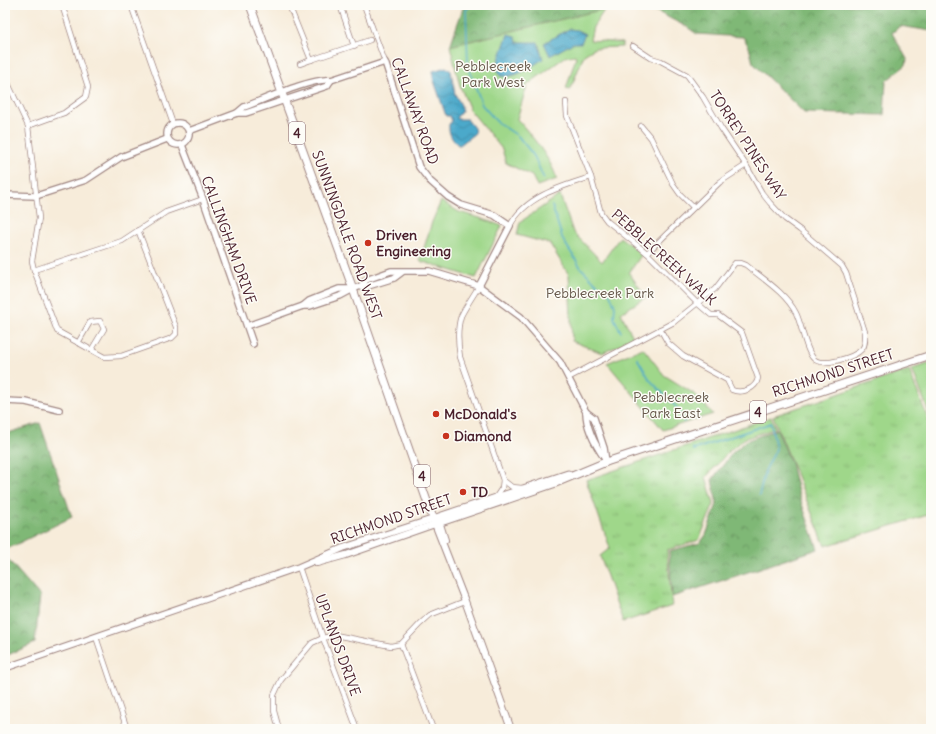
<svg xmlns="http://www.w3.org/2000/svg" width="936" height="734" viewBox="0 0 936 734" font-family="Delius,sans-serif">
	<style>
		.grass { fill: url(#grass-tufts); stroke: #747b5a }
		.forest { fill: url(#forest-crowns); stroke: #646c50 }
		.park { fill: #9fd78a; stroke: #747b5a }
		.water { fill: url(#water-waves); stroke: #4a647a }
		.lines { fill: none; stroke-linecap: round; stroke-linejoin: round }
		.stream { stroke: #4ba9ca; stroke-width: 1.5 }
		.minor-casing { stroke: #a08682; stroke-width: 6 }
		.tertiary-casing { stroke: #a08682; stroke-width: 8 }
		.secondary-casing { stroke: #a08682; stroke-width: 8 }
		.primary-casing { stroke: #a08682; stroke-width: 9 }
		.minor { stroke: #fff; stroke-width: 4.5 }
		.tertiary { stroke: #fff; stroke-width: 5.5 }
		.secondary { stroke: #fff; stroke-width: 6 }
		.primary { stroke: #fff; stroke-width: 7 }
		.poi-dot { fill: #c8321e; stroke: #fdfcf7; stroke-width: 1.5 }
		.labels { text-anchor: middle; dominant-baseline: central; stroke-width: 3; stroke-linejoin: round; paint-order: stroke }
		.shield { fill: #fdfcf7; stroke: #806168; stroke-width: 1 }
		.shield-label { font-size: 13px; font-weight: bold; fill: #4a1f2b }
		.park-label { font-size: 14px; fill: #645648; stroke: #fdfcf7 }
		.street-label { font-size: 14px; fill: #4a1f2b; stroke: #fdfcf7 }
		.poi-label { font-size: 14px; font-weight: bold; fill: #4a1f2b; stroke: #fdfcf7; text-anchor: start }
	</style>
	<defs>
		<pattern id="grass-tufts" width="24" height="20" patternUnits="userSpaceOnUse"><rect width="24" height="20" fill="#9fd78a"/><path d="M3 7l-1-3M5 7V3M7 7l1-3M15 17l-1-3M17 17v-4M19 17l1-3" fill="none" stroke="#8ab877"/></pattern>
		<pattern id="forest-crowns" width="20" height="18" patternUnits="userSpaceOnUse"><rect width="20" height="18" fill="#7fb876"/><path d="M2 6a3 3 0 1 1 6 0M12 15a3 3 0 1 1 6 0" fill="none" stroke="#6a9561"/></pattern>
		<pattern id="water-waves" width="16" height="10" patternUnits="userSpaceOnUse"><rect width="16" height="10" fill="#4ba9ca"/><path d="M0 5q4-4 8 0t8 0" fill="none" stroke="#4089a4"/></pattern>
	</defs>
	<rect width="100%" height="100%" fill="#fdfcf7"/>
	<filter id="ink" filterUnits="userSpaceOnUse"><feTurbulence type="fractalNoise" baseFrequency=".025" numOctaves="2"/><feDisplacementMap in="SourceGraphic" scale="8" xChannelSelector="R" yChannelSelector="G"/><feConvolveMatrix kernelMatrix="1 2 1 2 8 2 1 2 1" color-interpolation-filters="sRGB"/></filter>
	<filter id="wash" filterUnits="userSpaceOnUse"><feTurbulence type="fractalNoise" baseFrequency=".012" numOctaves="4" result="noise"/><feDisplacementMap in="SourceGraphic" scale="16" xChannelSelector="R" yChannelSelector="G"/><feGaussianBlur stdDeviation="0.9" result="paint"/><feColorMatrix in="noise" values="0 0 0 0 0 0 0 0 0 0 0 0 0 0 0 0 0 1.4 0 .05"/><feComposite in="paint" operator="in"/></filter>
	<g filter="url(#wash)">
		<rect width="100%" height="100%" fill="#f7ecda"/>
		<!-- grass -->
		<g class="grass">
			<polygon points="909,370 931,427 931,514 825,546 773,416"/>
			<polygon points="771,417 776,428 744,439 729,451 706,477 714,504 699,540 667,550 672,606 623,622 600,556 610,548 586,480"/>
		</g>
		<!-- forest -->
		<g class="forest">
			<polygon points="464,5 610,5 605,9 450,46"/>
			<polygon points="644,5 931,5 931,31 900,26 892,33 907,59 906,65 886,81 884,115 804,113 753,63 749,47 743,37 697,34 687,27"/>
			<polygon points="40,423 72,517 5,550 5,434"/>
			<polygon points="777,429 791,463 799,496 818,549 672,597 669,551 700,543 706,535 717,504 712,480 733,452 746,441"/>
			<polygon points="5,556 40,596 35,643 8,655 5,652"/>
		</g>
		<!-- park -->
		<g class="park">
			<path d="M 605,9 L 593,27 L 590,40 L 622,43 L 622,47 L 595,48 L 584,55 L 570,90 L 566,89 L 576,57 L 575,55 L 565,57 L 527,85 L 517,119 C 531,135 550,157 557,179 L 537,186 L 532,176 L 506,163 L 502,149 L 470,110 L 460,86 L 450,46 Z"/>
			<polygon points="560,195 573,232 602,262 620,237 642,254 629,273 646,297 621,313 634,339 602,353 572,341 569,275 550,244 517,235 520,222"/>
			<polygon points="441,201 459,212 480,218 502,226 476,278 420,261 432,222"/>
			<polygon points="643,348 664,375 696,395 713,414 663,430 607,363"/>
			<polygon points="931,363 931,418 912,369"/>
		</g>
		<!-- water -->
		<g class="water">
			<polygon points="569,29 577,30 585,34 581,43 573,43 550,56 544,43"/>
			<path d="M 508,34 L 515,36 L 517,42 L 538,42 L 543,59 C 531,67 515,79 500,76 L 497,65 Z"/>
			<path d="M 446,67 L 451,71 L 455,94 L 462,107 L 462,111 L 456,118 L 458,119 L 467,119 L 474,128 L 475,133 L 460,145 L 458,145 C 452,140 448,133 449,124 L 452,121 L 450,116 L 446,116 L 433,78 L 433,71 Z"/>
		</g>
		<g class="lines">
			<!-- stream -->
			<g class="stream">
				<polyline points="471,5 466,10 468,65 482,105 497,122 518,136 534,156 544,179"/>
				<polyline points="552,206 563,240 581,268 598,285 610,294 615,306 614,318 621,332"/>
				<polyline points="637,358 650,380 679,410 684,422"/>
				<polyline points="693,448 693,450 771,423 776,449 765,471 759,495"/>
				<polyline points="928,511 931,499"/>
			</g>
		</g>
	</g>
	<g filter="url(#ink)">
		<g class="lines">
			<defs>
				<g id="minor">
					<polyline points="131,5 173,124"/>
					<polyline points="289,5 311,60 370,40"/>
					<polyline points="340,5 354,46"/>
					<polyline points="364,5 385,62"/>
					<polyline points="300,64 311,60"/>
					<polyline points="5,77 28,126 39,218 32,261 34,270 57,331 104,357 121,356 172,338 176,334 176,327 138,230"/>
					<path d="M 566,102 L 567,116 L 591,177 L 601,213 L 607,221 L 647,253 L 697,303 L 711,315 L 718,315 L 742,333 L 758,378 C 756,389 742,394 732,390 L 727,380 L 683,356 L 668,343 L 660,329"/>
					<polyline points="28,126 64,113 86,97 88,87 63,8 59,5"/>
					<polyline points="641,126 651,138 673,184 680,194 693,207"/>
					<path d="M 510,226 C 524,197 562,186 591,177"/>
					<polyline points="647,253 720,182 746,165"/>
					<polyline points="34,270 122,241 166,212 203,199"/>
					<path d="M 479,286 C 473,296 466,306 461,316 C 457,328 458,344 460,357 L 503,480 L 512,487 L 522,488"/>
					<polyline points="78,343 90,322 100,321 104,329 92,349"/>
					<path d="M 568,378 L 674,322 L 715,289 L 735,263 L 741,263 L 746,265 C 763,279 786,293 796,313 C 802,325 805,350 814,359 C 822,367 854,358 862,349 C 866,345 865,338 865,332 L 846,273 L 842,266 L 800,230 L 785,219 L 770,203 L 762,193 L 746,165 L 721,128 L 703,97 L 687,75 L 661,61 L 651,58 L 633,46"/>
					<polyline points="496,497 502,488 503,480"/>
					<polyline points="299,567 323,638 357,729"/>
					<polyline points="96,637 127,729"/>
					<polyline points="401,644 433,729"/>
					<polyline points="279,729 274,711 274,695 281,680 312,643 323,638 335,635 391,646 401,644 420,624 430,615 465,601"/>
				</g>
				<g id="tertiary">
					<path d="M 237,113 L 244,107 C 263,100 314,77 331,80 L 385,62 L 419,167 L 430,181 L 448,197 L 461,205 L 494,215 L 510,226 L 479,286"/>
					<circle cx="178" cy="134" r="11"/>
					<polyline points="189,131 237,113 246,113 327,86 331,80"/>
					<polyline points="182,145 203,199 253,344"/>
					<polyline points="5,195 36,196 86,180 121,157 167,139"/>
					<polyline points="361,286 366,280 391,271 429,271 479,286 521,317 560,362 586,412 594,418 604,448 606,462"/>
					<polyline points="303,306 309,301 339,289 353,289"/>
					<polyline points="247,326 303,306 310,306 340,296 353,289 361,286 368,286 394,278 402,272"/>
					<polyline points="5,401 26,402 59,410"/>
					<path d="M 586,412 C 586,428 596,446 605,459"/>
				</g>
				<g id="secondary">
					<polyline points="438,518 445,540"/>
					<polyline points="317,563 346,555 435,524 465,601 511,729"/>
					<polyline points="5,668 299,567 343,548 433,519"/>
				</g>
				<g id="primary">
					<polyline points="250,5 353,289 435,524 553,484 606,462"/>
					<polyline points="603,463 931,355"/>
					<polyline points="433,519 568,474"/>
				</g>
			</defs>
			<!-- minor casing -->
			<use href="#minor" class="minor-casing"/>
			<!-- tertiary casing -->
			<use href="#tertiary" class="tertiary-casing"/>
			<!-- secondary casing -->
			<use href="#secondary" class="secondary-casing"/>
			<!-- primary casing -->
			<use href="#primary" class="primary-casing"/>
			<!-- minor -->
			<use href="#minor" class="minor"/>
			<!-- tertiary -->
			<use href="#tertiary" class="tertiary"/>
			<!-- secondary -->
			<use href="#secondary" class="secondary"/>
			<!-- primary -->
			<use href="#primary" class="primary"/>
		</g>
	</g>
	<!-- markers -->
	<g class="poi-dot">
		<circle cx="368" cy="243" r="4"/>
		<circle cx="436" cy="414" r="4"/>
		<circle cx="446" cy="436" r="4"/>
		<circle cx="463" cy="492" r="4"/>
	</g>
	<g class="labels">
		<!-- shield labels -->
		<g class="shield">
			<rect x="289" y="122" width="16" height="22" rx="3"/>
			<rect x="750" y="401" width="16" height="22" rx="3"/>
			<rect x="414" y="465" width="16" height="22" rx="3"/>
		</g>
		<g class="shield-label">
			<text x="297" y="133">4</text>
			<text x="758" y="412">4</text>
			<text x="422" y="476">4</text>
		</g>
		<!-- park labels -->
		<g class="park-label">
			<text x="493" y="66">Pebblecreek<tspan x="493" dy="16">Park West</tspan></text>
			<text x="600" y="293">Pebblecreek Park</text>
			<text x="671" y="397">Pebblecreek<tspan x="671" dy="16">Park East</tspan></text>
		</g>
		<!-- street labels -->
		<g class="street-label">
			<text transform="translate(415 111) rotate(70)">CALLAWAY ROAD</text>
			<text transform="translate(748 145) rotate(57)">TORREY PINES WAY</text>
			<text transform="translate(347 235) rotate(70)">SUNNINGDALE ROAD WEST</text>
			<text transform="translate(229 240) rotate(70)">CALLINGHAM DRIVE</text>
			<text transform="translate(664 257) rotate(42)">PEBBLECREEK WALK</text>
			<text transform="translate(833 373) rotate(-18)">RICHMOND STREET</text>
			<text transform="translate(391 519) rotate(-19)">RICHMOND STREET</text>
			<text transform="translate(338 645) rotate(70)">UPLANDS DRIVE</text>
		</g>
		<!-- poi labels -->
		<g class="poi-label">
			<text x="376" y="235">Driven<tspan x="376" dy="16">Engineering</tspan></text>
			<text x="444" y="414">McDonald's</text>
			<text x="454" y="436">Diamond</text>
			<text x="471" y="492">TD</text>
		</g>
	</g>
	<!-- margin -->
	<rect width="936" height="734" fill="none" stroke="#fdfcf7" stroke-width="20"/>
</svg>
